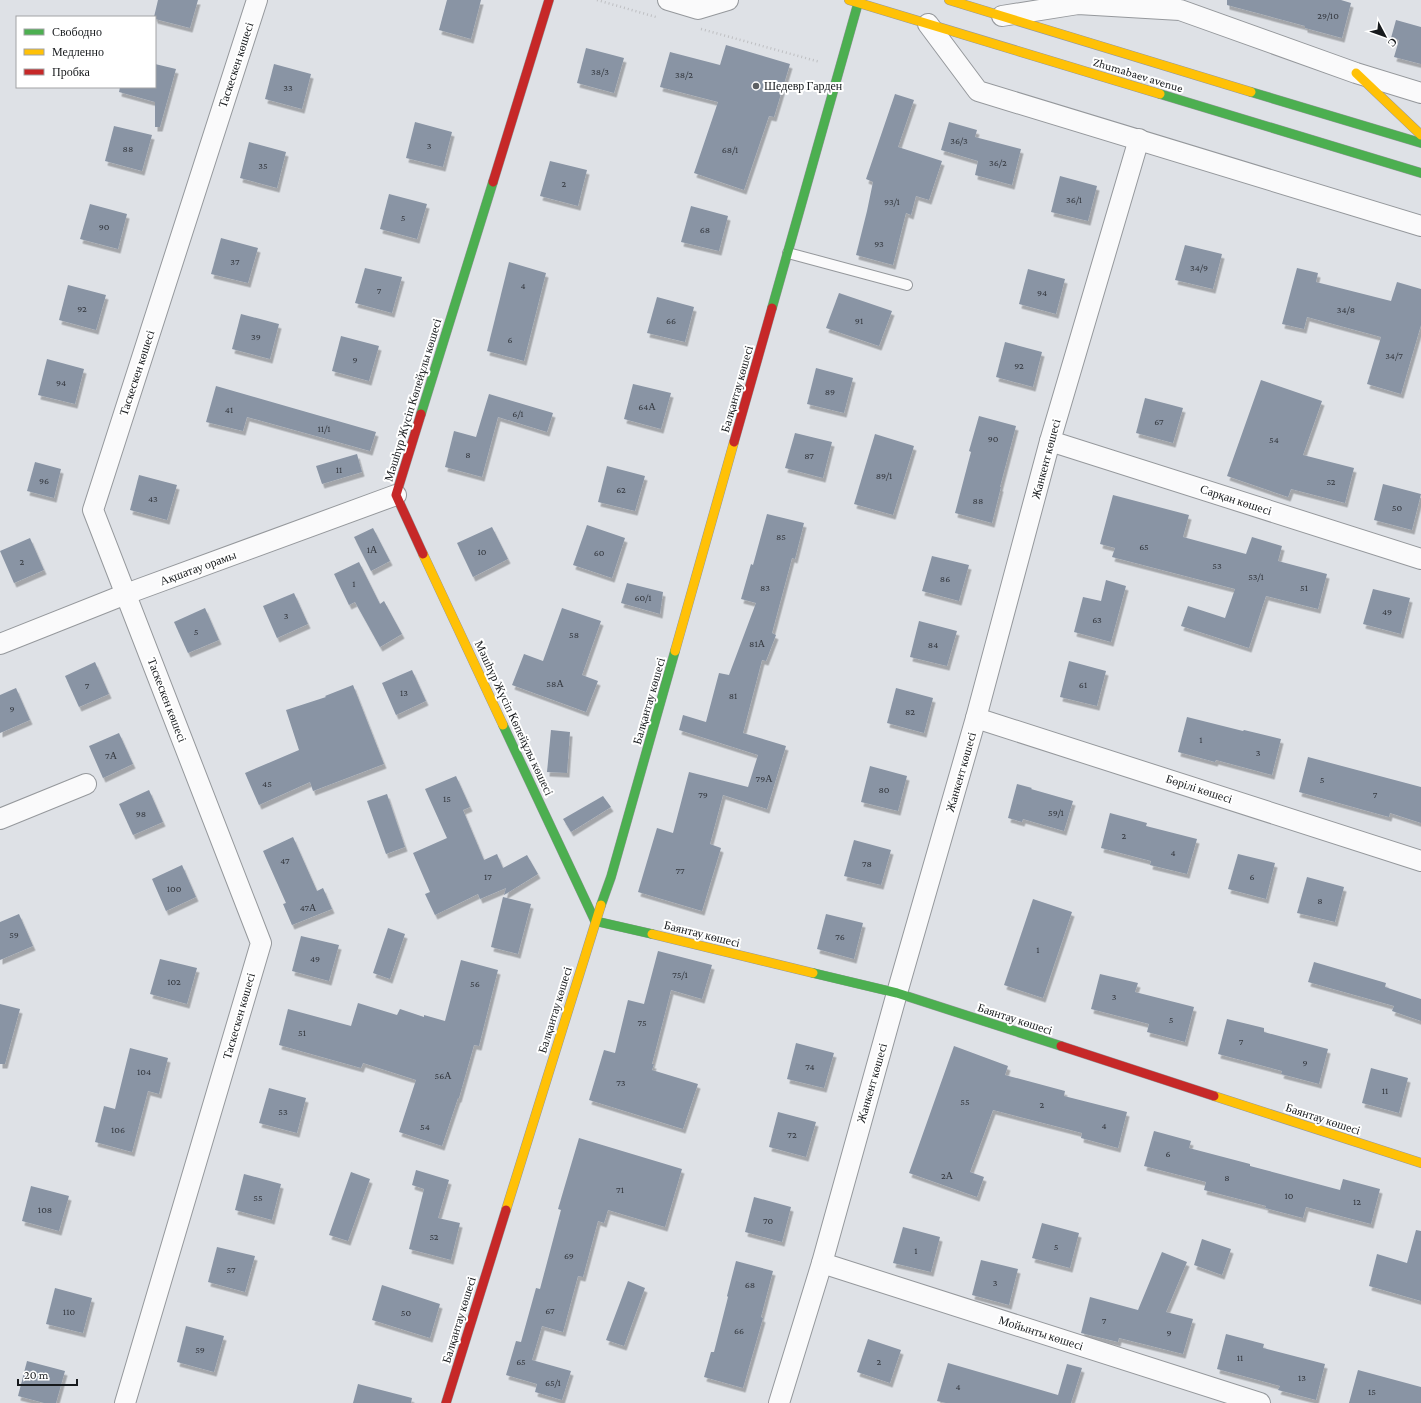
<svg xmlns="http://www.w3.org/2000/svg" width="1421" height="1403" viewBox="0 0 1421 1403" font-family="'Crimson Pro',serif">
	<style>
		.building { fill: #8994a4; filter: url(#shadow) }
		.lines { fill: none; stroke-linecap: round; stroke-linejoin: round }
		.lane-casing { stroke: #95989c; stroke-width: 12 }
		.street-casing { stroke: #95989c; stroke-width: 22 }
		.fast-casing { stroke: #95989c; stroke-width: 10 }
		.slow-casing { stroke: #95989c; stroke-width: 10 }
		.jam-casing { stroke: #95989c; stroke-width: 10 }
		.path { stroke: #bebfc2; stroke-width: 2.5; stroke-dasharray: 1 3; stroke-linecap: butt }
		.lane { stroke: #fafafb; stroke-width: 10 }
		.street { stroke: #fafafb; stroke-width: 20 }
		.fast { stroke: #4caf50; stroke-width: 9 }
		.slow { stroke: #ffc107; stroke-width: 9 }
		.jam { stroke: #c62828; stroke-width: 9 }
		.poi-dot { fill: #5d6063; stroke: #fff; stroke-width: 1.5 }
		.labels { text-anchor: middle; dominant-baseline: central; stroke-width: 4; stroke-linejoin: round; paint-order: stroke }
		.number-label { font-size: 10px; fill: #34383f }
		.street-label { font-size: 12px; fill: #171a1d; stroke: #fff }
		.poi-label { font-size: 12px; fill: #171a1d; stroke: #fff; text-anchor: start }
	</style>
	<defs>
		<filter id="shadow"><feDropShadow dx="2.5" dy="4.5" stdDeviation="0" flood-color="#0004"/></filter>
	</defs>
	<rect width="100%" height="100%" fill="#dee1e6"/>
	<!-- building -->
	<g class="building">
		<polygon points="158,0 198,0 190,28 155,19 155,17 154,17"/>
		<polygon points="447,0 481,0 471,39 439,30"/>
		<polygon points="1227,0 1341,0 1351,3 1342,38 1305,28 1305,26 1227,5"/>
		<polygon points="1396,20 1421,27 1421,64 1394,57 1399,40 1391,38"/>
		<polygon points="726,45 790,64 774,117 769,116 744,190 694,173 718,102 660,87 670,52 720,65"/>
		<polygon points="586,48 624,58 614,93 577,83"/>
		<polygon points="155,64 176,69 160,127 155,127 155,102 119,92 120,87 155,87"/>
		<polygon points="274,64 311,74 302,109 265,99"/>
		<polygon points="895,94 914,100 898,147 942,161 929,200 916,196 911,215 906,213 893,265 856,255 867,211 873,182 866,179"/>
		<polygon points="415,122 452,132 443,167 406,158"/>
		<polygon points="949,122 977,130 975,137 1021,149 1012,185 975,175 978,161 941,150"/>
		<polygon points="114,126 152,135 142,171 105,161"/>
		<polygon points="249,142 286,152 277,188 240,178"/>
		<polygon points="550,161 587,170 578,206 540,196"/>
		<polygon points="1060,176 1097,186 1088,221 1051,212"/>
		<polygon points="389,194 427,204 417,239 380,229"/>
		<polygon points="90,204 127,214 118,249 80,239"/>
		<polygon points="691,206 728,216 719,251 681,242"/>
		<polygon points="221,238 258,248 248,283 211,274"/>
		<polygon points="1185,245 1222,254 1213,289 1175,280"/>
		<polygon points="509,262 546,273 524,361 487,351"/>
		<polygon points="365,268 402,277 392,313 355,303"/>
		<polygon points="1297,268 1318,273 1316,282 1391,301 1397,282 1421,289 1421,325 1401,394 1367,384 1381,337 1307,317 1304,329 1282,324"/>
		<polygon points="1028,269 1065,279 1056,314 1019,304"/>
		<polygon points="68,285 106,295 96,330 59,320"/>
		<polygon points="839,293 892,311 879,346 826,328"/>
		<polygon points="657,297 694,307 685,342 647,333"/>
		<polygon points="241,314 279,324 270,359 232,349"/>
		<polygon points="341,336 379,346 369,381 332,371"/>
		<polygon points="1005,342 1042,352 1033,387 996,377"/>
		<polygon points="47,359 84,369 75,404 38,395"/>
		<polygon points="816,368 853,378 844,413 807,404"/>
		<polygon points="1261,380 1322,401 1303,455 1354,468 1345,503 1291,489 1288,497 1227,476"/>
		<polygon points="633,384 671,393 661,429 624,419"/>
		<polygon points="216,386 376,432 370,451 247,417 243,431 206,422"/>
		<polygon points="489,394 553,413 547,432 498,417 482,477 445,467 454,431 476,437"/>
		<polygon points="1145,398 1183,408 1173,443 1136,433"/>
		<polygon points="979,416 1016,426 1000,487 1001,487 992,523 955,513 971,452 969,451"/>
		<polygon points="795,433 832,442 823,478 785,468"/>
		<polygon points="875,434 914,446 893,515 854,504"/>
		<polygon points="357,454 362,472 322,484 316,466"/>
		<polygon points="35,462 61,469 54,498 27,491"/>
		<polygon points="607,466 645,476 635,511 598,502"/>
		<polygon points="139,475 177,485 167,520 130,510"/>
		<polygon points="1383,484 1421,494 1412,530 1374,520"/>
		<polygon points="1113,495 1189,515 1183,537 1246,554 1252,537 1282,546 1278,561 1327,574 1318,609 1266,596 1249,648 1181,626 1188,606 1225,618 1235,589 1112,557 1115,548 1100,544"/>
		<polygon points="767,514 804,523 795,559 792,558 772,633 776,635 766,661 762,660 743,733 786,746 767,809 723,795 710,844 721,848 702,911 638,892 657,828 673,833 689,772 748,787 758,755 679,730 683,715 706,722 719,673 729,675 756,603 741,599 751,564 753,565"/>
		<polygon points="587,525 625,538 612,578 573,565"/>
		<polygon points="492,527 508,559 473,577 457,543"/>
		<polygon points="373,528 390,561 371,571 354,537"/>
		<polygon points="30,538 44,570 14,583 0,551"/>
		<polygon points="932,556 969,565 959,601 922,591"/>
		<polygon points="359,562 380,604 384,601 402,634 380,647 355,602 349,605 334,574"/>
		<polygon points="1106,580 1126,586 1111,642 1074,632 1083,597 1101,601"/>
		<polygon points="627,583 663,592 660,614 621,603"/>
		<polygon points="1373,589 1410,598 1401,634 1363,624"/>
		<polygon points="294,593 308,624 277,638 263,606"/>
		<polygon points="205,608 219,640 188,653 174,622"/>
		<polygon points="562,608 601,621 582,675 598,681 586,712 512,685 524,654 543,661"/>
		<polygon points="919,621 957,631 947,666 910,657"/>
		<polygon points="1069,661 1106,671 1097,706 1060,697"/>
		<polygon points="95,662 109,694 79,707 65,676"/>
		<polygon points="412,670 426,701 396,715 382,683"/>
		<polygon points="353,685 384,764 313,791 310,782 259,805 245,773 299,750 286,710 326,697 325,696"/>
		<polygon points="16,688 30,720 0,733 0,695"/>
		<polygon points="896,688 933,698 924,733 887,723"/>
		<polygon points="1187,717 1243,731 1244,730 1281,739 1272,775 1216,760 1215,762 1178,752"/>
		<polygon points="551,730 570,732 567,773 547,772"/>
		<polygon points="119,733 133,764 103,778 89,746"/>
		<polygon points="1308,757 1421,787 1421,823 1390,813 1389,817 1299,792"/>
		<polygon points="870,766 907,776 898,811 861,802"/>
		<polygon points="456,776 470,807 463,810 484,860 497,854 503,868 527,855 538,874 504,895 506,888 480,899 478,894 435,915 425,894 430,892 413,853 447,838 425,789"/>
		<polygon points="1017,784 1032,788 1031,789 1073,801 1064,831 1023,819 1022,822 1008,818"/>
		<polygon points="149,790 163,822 133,835 119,804"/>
		<polygon points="387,794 405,847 386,854 367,801"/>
		<polygon points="603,796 611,807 571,832 563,819"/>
		<polygon points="1110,813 1147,823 1146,826 1197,839 1187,874 1150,865 1151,861 1101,848"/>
		<polygon points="293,837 317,891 323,888 332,909 292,925 283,904 286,903 263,851"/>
		<polygon points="854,840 891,850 881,885 844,876"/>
		<polygon points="1238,854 1275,863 1266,899 1228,889"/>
		<polygon points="182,865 196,897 166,911 152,879"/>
		<polygon points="1307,877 1344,887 1335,922 1297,913"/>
		<polygon points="503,897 531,904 518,954 491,947"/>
		<polygon points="1033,899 1072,912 1043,998 1004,985"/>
		<polygon points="19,914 33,946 0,960 0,922"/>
		<polygon points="826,914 863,923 854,959 817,949"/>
		<polygon points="388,928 405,934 390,979 373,973"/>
		<polygon points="301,936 339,945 329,981 292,971"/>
		<polygon points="658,951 712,965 702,999 671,990 652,1064 654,1064 652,1070 698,1084 683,1129 589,1100 604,1050 615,1053 628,1000 644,1004"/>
		<polygon points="160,959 197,968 187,1004 150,994"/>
		<polygon points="461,960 498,970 479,1046 474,1045 459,1098 458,1098 442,1146 399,1132 416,1080 363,1063 361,1068 279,1045 288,1009 351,1026 358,1003 397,1015 400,1009 424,1017 424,1015 445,1021"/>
		<polygon points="1314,962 1386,983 1385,987 1421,999 1421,1021 1392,1011 1394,1006 1308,982"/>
		<polygon points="1100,974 1138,983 1135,992 1194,1007 1185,1042 1147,1032 1149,1024 1091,1009"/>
		<polygon points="0,1004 20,1009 5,1064 0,1064"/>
		<polygon points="1227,1019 1264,1028 1264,1032 1328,1049 1319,1084 1281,1074 1282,1071 1218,1054"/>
		<polygon points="796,1043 834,1053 824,1088 787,1079"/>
		<polygon points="954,1046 1008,1066 1005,1075 1065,1091 1064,1096 1127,1112 1118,1148 1081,1138 1082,1133 993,1110 970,1172 984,1177 977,1197 909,1173"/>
		<polygon points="130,1048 168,1058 159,1094 148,1091 132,1152 95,1142 104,1106 115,1109"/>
		<polygon points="1371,1068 1408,1078 1399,1113 1362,1103"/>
		<polygon points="269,1088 306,1098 297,1133 259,1123"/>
		<polygon points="778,1112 816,1122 806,1157 769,1147"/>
		<polygon points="1154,1131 1191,1141 1189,1148 1250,1164 1250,1166 1340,1190 1343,1179 1380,1189 1371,1224 1306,1207 1303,1218 1265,1208 1266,1206 1204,1190 1206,1182 1144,1166"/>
		<polygon points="579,1138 682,1169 665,1227 608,1210 604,1223 598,1221 583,1277 578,1276 563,1332 542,1326 532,1360 571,1371 562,1400 535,1392 537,1384 506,1375 516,1341 521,1342 536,1288 540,1289 561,1210 558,1209"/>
		<polygon points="416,1170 449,1180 438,1218 460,1223 451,1260 409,1249 424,1189 412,1185"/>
		<polygon points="351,1172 370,1179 348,1241 329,1235"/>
		<polygon points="244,1174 281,1184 272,1220 235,1210"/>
		<polygon points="31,1186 69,1196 59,1231 22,1221"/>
		<polygon points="754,1197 791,1207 782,1242 745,1232"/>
		<polygon points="1042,1223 1079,1233 1070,1268 1032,1258"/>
		<polygon points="903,1227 940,1237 931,1272 893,1263"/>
		<polygon points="1416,1230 1421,1231 1421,1301 1369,1286 1377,1254 1407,1263"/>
		<polygon points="1202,1239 1231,1249 1222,1275 1194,1265"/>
		<polygon points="217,1247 255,1256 245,1292 208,1282"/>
		<polygon points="1162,1252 1187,1262 1166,1312 1193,1319 1183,1354 1119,1338 1118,1342 1081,1333 1090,1297 1138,1310"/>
		<polygon points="981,1260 1018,1269 1009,1305 972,1295"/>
		<polygon points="736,1261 773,1271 761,1317 763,1318 743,1388 704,1377 711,1352 714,1352 728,1297 727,1296"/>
		<polygon points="628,1281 645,1288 624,1346 606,1340"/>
		<polygon points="382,1285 440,1304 430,1338 372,1320"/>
		<polygon points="55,1288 92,1298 83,1333 46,1324"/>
		<polygon points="186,1326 224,1336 214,1372 177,1362"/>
		<polygon points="1226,1334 1264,1344 1263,1348 1325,1364 1316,1400 1278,1390 1280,1386 1217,1369"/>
		<polygon points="868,1339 901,1350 890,1383 857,1372"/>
		<polygon points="27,1361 65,1371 56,1403 44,1403 18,1396"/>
		<polygon points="948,1363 1058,1395 1067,1364 1082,1368 1071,1403 946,1403 937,1401"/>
		<polygon points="1358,1370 1421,1387 1421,1403 1349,1403"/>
		<polygon points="358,1384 412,1398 411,1403 353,1403"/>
	</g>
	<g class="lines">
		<defs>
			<polyline id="lane" points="788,253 907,285"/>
			<g id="street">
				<polyline points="668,0 698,9 728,0"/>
				<polyline points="1002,16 1078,4 1180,10 1356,73 1421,93"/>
				<polyline points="928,24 978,91 1421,226"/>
				<polyline points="1050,441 1421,559"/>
				<polyline points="0,644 126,594 396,495"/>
				<polyline points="976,718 1421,861"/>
				<polyline points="0,819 86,784"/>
				<polyline points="822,1263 1260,1403"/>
				<polyline points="125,1403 261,943 93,510 257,0"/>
				<polyline points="779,1403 822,1263 897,993 976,718 1050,441 1139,139"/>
			</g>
			<g id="fast">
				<polyline points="1251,92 1421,143"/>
				<polyline points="1160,94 1421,173"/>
				<polyline points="772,308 859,0"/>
				<polyline points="421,414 493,182"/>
				<polyline points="503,725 595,921 652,934"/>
				<polyline points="601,905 611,877 675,651"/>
				<polyline points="813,973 897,993 1061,1046"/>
			</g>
			<g id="slow">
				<polyline points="849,0 1160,94"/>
				<polyline points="949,0 1251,92"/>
				<polyline points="1356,73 1421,135"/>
				<polyline points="423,554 503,725"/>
				<polyline points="675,651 734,442"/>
				<polyline points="652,934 813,973"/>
				<polyline points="1214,1096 1421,1163"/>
				<polyline points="506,1210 601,905"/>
			</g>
			<g id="jam">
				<polyline points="493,182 549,0"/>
				<polyline points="421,414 396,495 423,554"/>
				<polyline points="734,442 772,308"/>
				<polyline points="1061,1046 1214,1096"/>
				<polyline points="446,1403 506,1210"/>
			</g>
		</defs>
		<!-- lane casing -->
		<use href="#lane" class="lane-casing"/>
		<!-- street casing -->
		<use href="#street" class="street-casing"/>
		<!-- fast casing -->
		<use href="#fast" class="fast-casing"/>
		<!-- slow casing -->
		<use href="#slow" class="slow-casing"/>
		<!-- jam casing -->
		<use href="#jam" class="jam-casing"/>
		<!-- path -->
		<g class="path">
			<polyline points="597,0 656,17"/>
			<polyline points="701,29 820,62"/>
		</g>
		<!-- lane -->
		<use href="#lane" class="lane"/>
		<!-- street -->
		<use href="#street" class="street"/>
		<!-- fast -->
		<use href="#fast" class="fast"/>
		<!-- slow -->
		<use href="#slow" class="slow"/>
		<!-- jam -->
		<use href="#jam" class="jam"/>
	</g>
	<!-- markers -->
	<circle class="poi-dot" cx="756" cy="86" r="4"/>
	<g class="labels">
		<!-- number labels -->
		<g class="number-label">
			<text x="1328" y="15">29/10</text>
			<text x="600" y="71">38/3</text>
			<text x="684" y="74">38/2</text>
			<text x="288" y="87">33</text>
			<text x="959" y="140">36/3</text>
			<text x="429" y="145">3</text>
			<text x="128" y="148">88</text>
			<text x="730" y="149">68/1</text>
			<text x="998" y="162">36/2</text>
			<text x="263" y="165">35</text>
			<text x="564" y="183">2</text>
			<text x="1074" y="199">36/1</text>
			<text x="892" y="201">93/1</text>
			<text x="403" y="217">5</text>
			<text x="104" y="226">90</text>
			<text x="705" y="229">68</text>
			<text x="879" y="243">93</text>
			<text x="235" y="261">37</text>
			<text x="1199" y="267">34/9</text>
			<text x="523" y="285">4</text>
			<text x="379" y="290">7</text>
			<text x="1042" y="292">94</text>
			<text x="82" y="308">92</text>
			<text x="1346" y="309">34/8</text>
			<text x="671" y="320">66</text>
			<text x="859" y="320">91</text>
			<text x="256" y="336">39</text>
			<text x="510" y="339">6</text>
			<text x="1394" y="355">34/7</text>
			<text x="355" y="359">9</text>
			<text x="1019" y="365">92</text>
			<text x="61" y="382">94</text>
			<text x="830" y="391">89</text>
			<text x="647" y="406">64А</text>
			<text x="229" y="409">41</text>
			<text x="518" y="413">6/1</text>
			<text x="1159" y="421">67</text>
			<text x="324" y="428">11/1</text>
			<text x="993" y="438">90</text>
			<text x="1274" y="439">54</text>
			<text x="468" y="454">8</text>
			<text x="809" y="455">87</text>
			<text x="339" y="469">11</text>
			<text x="884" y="475">89/1</text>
			<text x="44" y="480">96</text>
			<text x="1331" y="481">52</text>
			<text x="621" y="489">62</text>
			<text x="153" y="498">43</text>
			<text x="978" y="500">88</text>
			<text x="1397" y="507">50</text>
			<text x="781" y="536">85</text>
			<text x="1144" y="546">65</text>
			<text x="372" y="549">1А</text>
			<text x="482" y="551">10</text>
			<text x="599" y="552">60</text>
			<text x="22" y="561">2</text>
			<text x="1217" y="565">53</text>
			<text x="1256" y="576">53/1</text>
			<text x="945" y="578">86</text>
			<text x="354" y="583">1</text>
			<text x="765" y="587">83</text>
			<text x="1304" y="587">51</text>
			<text x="643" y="597">60/1</text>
			<text x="1387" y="611">49</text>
			<text x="286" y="615">3</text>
			<text x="1097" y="619">63</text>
			<text x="196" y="631">5</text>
			<text x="574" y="634">58</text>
			<text x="757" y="643">81А</text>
			<text x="933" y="644">84</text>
			<text x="555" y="683">58А</text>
			<text x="1083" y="684">61</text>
			<text x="87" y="685">7</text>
			<text x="404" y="692">13</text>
			<text x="733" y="695">81</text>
			<text x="12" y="708">9</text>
			<text x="910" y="711">82</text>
			<text x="1201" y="739">1</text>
			<text x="1258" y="752">3</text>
			<text x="111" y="755">7А</text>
			<text x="764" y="778">79А</text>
			<text x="1322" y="779">5</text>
			<text x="267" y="783">45</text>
			<text x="884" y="789">80</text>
			<text x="703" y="794">79</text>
			<text x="1375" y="794">7</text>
			<text x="447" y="798">15</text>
			<text x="1056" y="812">59/1</text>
			<text x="141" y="813">98</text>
			<text x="1124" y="835">2</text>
			<text x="1173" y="852">4</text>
			<text x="285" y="860">47</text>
			<text x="867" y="863">78</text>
			<text x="680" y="870">77</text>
			<text x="488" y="876">17</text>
			<text x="1252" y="876">6</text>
			<text x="174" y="888">100</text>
			<text x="1320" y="900">8</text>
			<text x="308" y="907">47А</text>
			<text x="14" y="934">59</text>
			<text x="840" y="936">76</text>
			<text x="1038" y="949">1</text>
			<text x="315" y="958">49</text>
			<text x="680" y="974">75/1</text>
			<text x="174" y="981">102</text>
			<text x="475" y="983">56</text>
			<text x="1114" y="996">3</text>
			<text x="1171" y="1019">5</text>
			<text x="642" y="1022">75</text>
			<text x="302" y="1032">51</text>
			<text x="1241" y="1041">7</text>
			<text x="1305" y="1062">9</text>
			<text x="810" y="1066">74</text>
			<text x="144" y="1071">104</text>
			<text x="443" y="1075">56А</text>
			<text x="621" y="1082">73</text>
			<text x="1385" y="1090">11</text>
			<text x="965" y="1101">55</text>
			<text x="1042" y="1104">2</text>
			<text x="283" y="1111">53</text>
			<text x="1104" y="1125">4</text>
			<text x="425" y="1126">54</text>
			<text x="118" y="1129">106</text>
			<text x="792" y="1134">72</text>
			<text x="1168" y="1153">6</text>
			<text x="947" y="1175">2А</text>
			<text x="1227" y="1177">8</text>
			<text x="620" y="1189">71</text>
			<text x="1289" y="1195">10</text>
			<text x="258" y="1197">55</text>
			<text x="1357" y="1201">12</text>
			<text x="45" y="1209">108</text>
			<text x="768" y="1220">70</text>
			<text x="434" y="1236">52</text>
			<text x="1056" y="1246">5</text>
			<text x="916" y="1250">1</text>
			<text x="569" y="1255">69</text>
			<text x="231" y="1269">57</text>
			<text x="995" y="1282">3</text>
			<text x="750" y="1284">68</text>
			<text x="550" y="1310">67</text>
			<text x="69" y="1311">110</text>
			<text x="406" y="1312">50</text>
			<text x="1104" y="1320">7</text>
			<text x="739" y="1330">66</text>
			<text x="1169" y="1332">9</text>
			<text x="200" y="1349">59</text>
			<text x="1240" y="1357">11</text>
			<text x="521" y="1361">65</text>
			<text x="879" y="1361">2</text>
			<text x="1302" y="1377">13</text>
			<text x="553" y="1382">65/1</text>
			<text x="958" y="1386">4</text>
			<text x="1372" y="1391">15</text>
		</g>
		<!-- street labels -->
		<g class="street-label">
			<text transform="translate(236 65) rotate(-72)">Таскескен көшесі</text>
			<text transform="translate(1138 75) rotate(17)">Zhumabaev avenue</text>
			<text transform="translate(137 373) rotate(-72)">Таскескен көшесі</text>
			<text transform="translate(737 389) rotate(-74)">Балқантау көшесі</text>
			<text transform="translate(413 400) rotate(-73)">Мәшһүр Жүсіп Көпейұлы көшесі</text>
			<text transform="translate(1046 459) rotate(-75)">Жанкент көшесі</text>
			<text transform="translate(1236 500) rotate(18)">Сарқан көшесі</text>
			<text transform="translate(198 568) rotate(-20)">Ақшатау орамы</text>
			<text transform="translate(167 700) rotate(69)">Таскескен көшесі</text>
			<text transform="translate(649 701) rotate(-74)">Балқантау көшесі</text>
			<text transform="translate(514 718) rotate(65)">Мәшһүр Жүсіп Көпейұлы көшесі</text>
			<text transform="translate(961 772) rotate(-74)">Жанкент көшесі</text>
			<text transform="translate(1199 789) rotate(18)">Бөрілі көшесі</text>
			<text transform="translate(702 934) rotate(14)">Баянтау көшесі</text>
			<text transform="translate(555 1010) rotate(-73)">Балқантау көшесі</text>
			<text transform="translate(239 1016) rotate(-74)">Таскескен көшесі</text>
			<text transform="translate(1015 1019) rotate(18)">Баянтау көшесі</text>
			<text transform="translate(872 1083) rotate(-74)">Жанкент көшесі</text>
			<text transform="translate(1323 1119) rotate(18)">Баянтау көшесі</text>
			<text transform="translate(459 1320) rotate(-73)">Балқантау көшесі</text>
			<text transform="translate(1041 1333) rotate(18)">Мойынты көшесі</text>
		</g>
		<!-- poi labels -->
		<g class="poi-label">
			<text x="764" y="86">Шедевр Гарден</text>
		</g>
	</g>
	<!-- legend -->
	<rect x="16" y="16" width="140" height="72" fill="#ffffff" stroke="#a2a3a5"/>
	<rect x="24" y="29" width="20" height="6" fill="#4caf50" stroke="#a2a3a5"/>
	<text x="52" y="36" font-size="12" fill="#171a1d">Свободно</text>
	<rect x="24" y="49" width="20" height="6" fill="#ffc107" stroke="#a2a3a5"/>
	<text x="52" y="56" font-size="12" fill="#171a1d">Медленно</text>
	<rect x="24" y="69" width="20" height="6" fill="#c62828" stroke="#a2a3a5"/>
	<text x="52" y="76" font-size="12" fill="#171a1d">Пробка</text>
	<!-- north arrow -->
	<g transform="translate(1385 36) rotate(131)" stroke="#ffffff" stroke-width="3" paint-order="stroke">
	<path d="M0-3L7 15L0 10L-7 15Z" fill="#171a1d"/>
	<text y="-6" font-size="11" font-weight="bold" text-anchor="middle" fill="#171a1d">С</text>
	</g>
	<!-- scale -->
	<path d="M18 1379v6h59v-6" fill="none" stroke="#171a1d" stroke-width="2"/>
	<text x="24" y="1379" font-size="12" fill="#171a1d" stroke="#ffffff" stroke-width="3" paint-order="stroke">20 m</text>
</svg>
